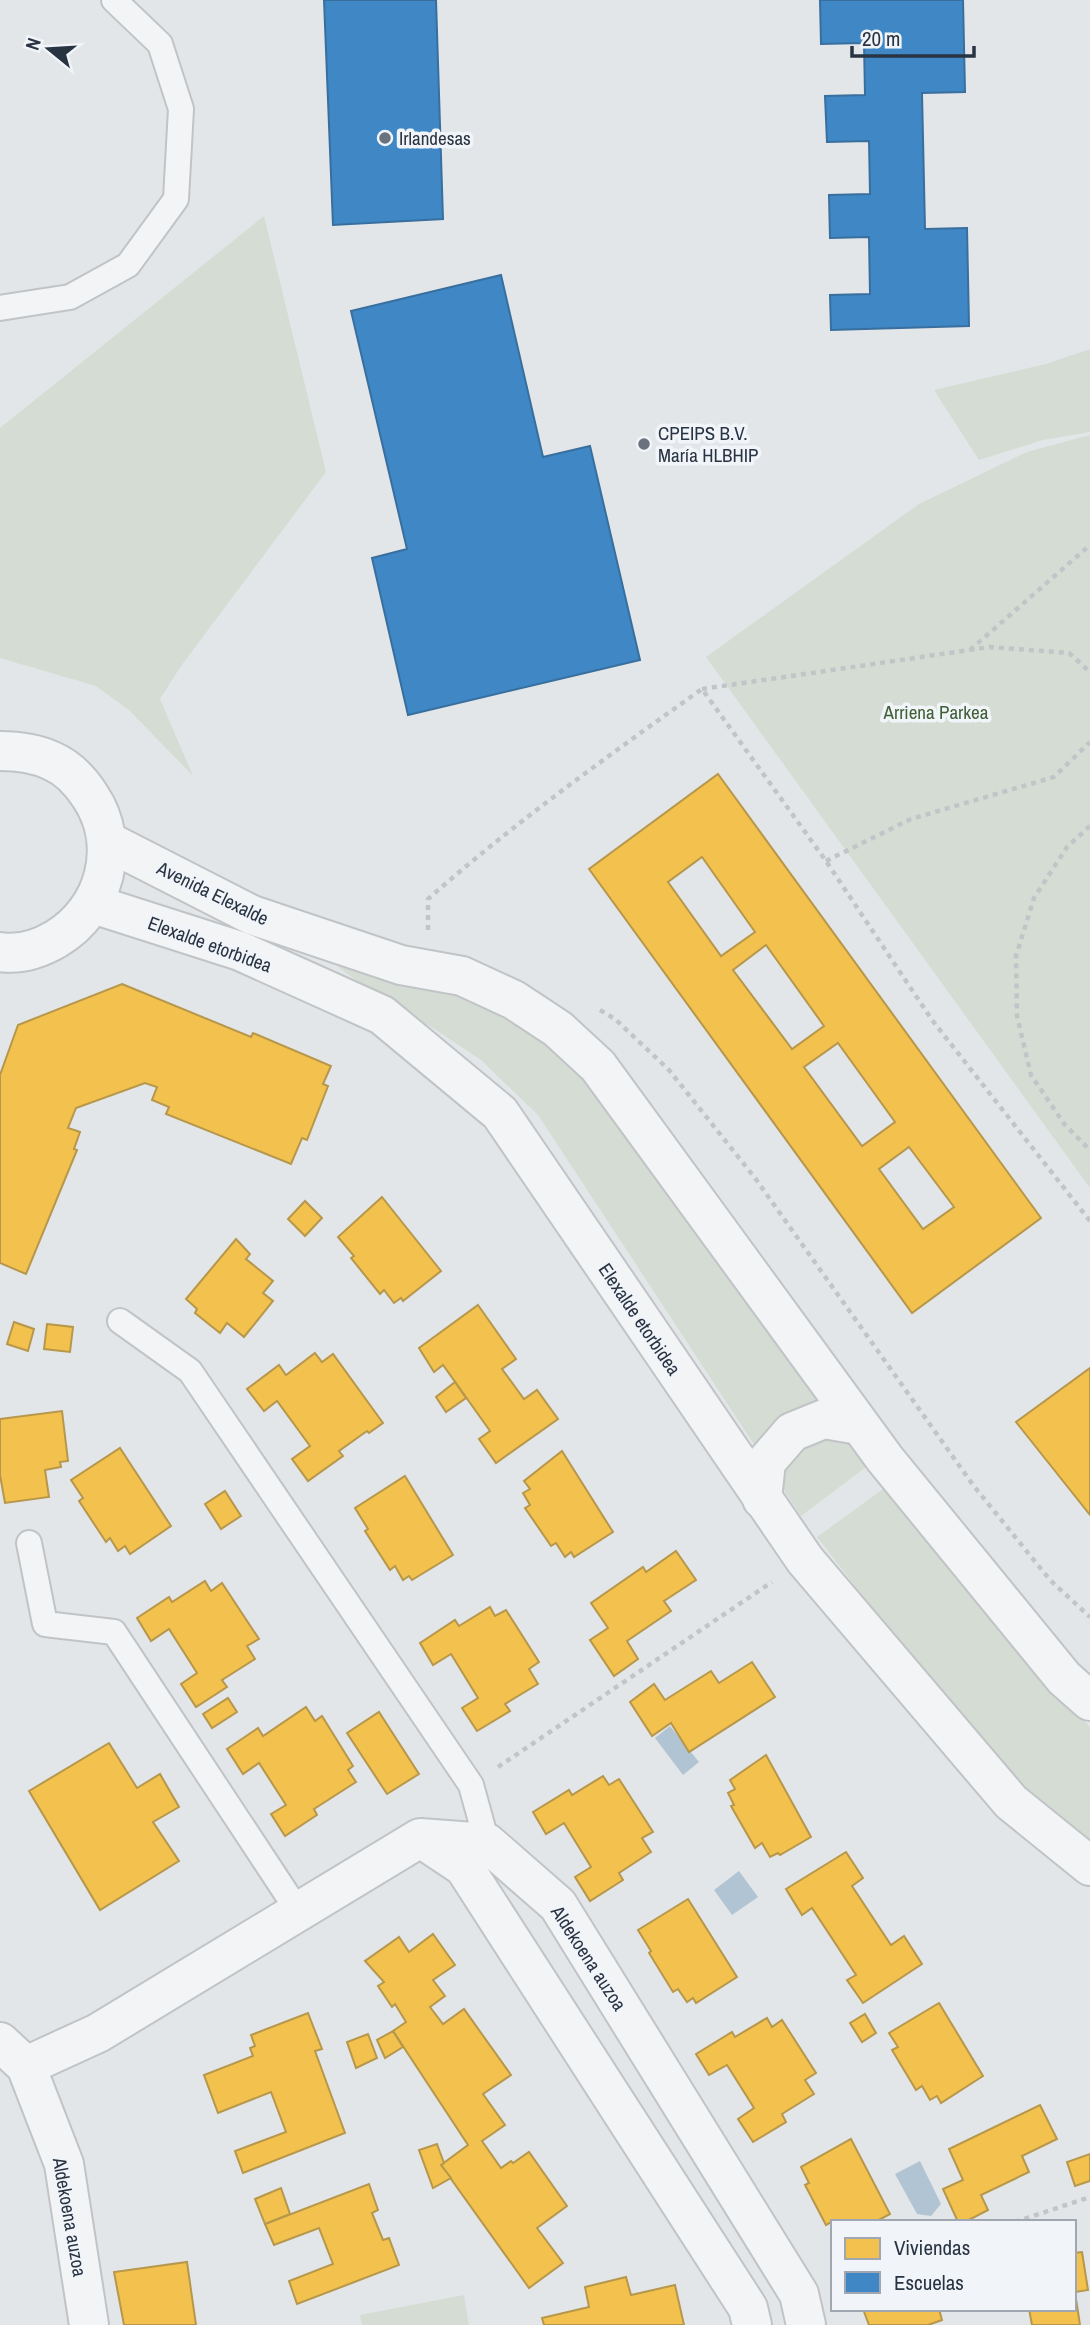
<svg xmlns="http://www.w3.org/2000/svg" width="1090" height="2325" viewBox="0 0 1090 2325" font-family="'Archivo Narrow',sans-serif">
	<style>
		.green { fill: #d4dcd3 }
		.water { fill: #b1c4d4 }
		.homes { fill: #f2c14e; stroke: #b6974b; stroke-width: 2; fill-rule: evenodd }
		.schools { fill: #3f88c5; stroke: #386f9e; stroke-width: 2 }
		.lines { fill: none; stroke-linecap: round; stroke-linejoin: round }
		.lane-casing { stroke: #c1c4c6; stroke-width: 28 }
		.street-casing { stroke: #c1c4c6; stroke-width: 42 }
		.path { stroke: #c2c5c8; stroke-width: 4.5; stroke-dasharray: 5 5; stroke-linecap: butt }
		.lane { stroke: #f2f4f5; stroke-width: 24 }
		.street { stroke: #f2f4f5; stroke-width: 38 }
		.poi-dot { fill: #6a727d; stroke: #f1f4f8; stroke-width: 2.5 }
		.labels { text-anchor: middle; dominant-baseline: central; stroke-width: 7; stroke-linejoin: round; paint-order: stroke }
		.poi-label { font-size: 19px; fill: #293443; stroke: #f1f4f8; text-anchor: start }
		.park-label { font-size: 19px; fill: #415f36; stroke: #f1f4f8 }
		.street-label { font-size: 19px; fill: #293443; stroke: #f1f4f8 }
	</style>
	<rect width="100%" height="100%" fill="#e3e6e8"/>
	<!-- green -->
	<g class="green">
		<polygon points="264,216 326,472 181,666 160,699 193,776 129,710 96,686 0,658 0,428"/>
		<polygon points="1090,349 1090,432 1043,440 979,460 934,390 1046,364"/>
		<polygon points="1090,435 1090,1188 706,657 919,504 1027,452"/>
		<polygon points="338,967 387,969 435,984 502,1013 553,1045 608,1094 870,1464 801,1516 538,1115 481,1060 433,1028 379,997"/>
		<polygon points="890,1484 945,1564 1019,1653 1090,1727 1090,1843 1022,1786 934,1688 817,1537"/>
		<polygon points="464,2295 469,2325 362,2325 360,2315"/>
	</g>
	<!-- water -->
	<g class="water">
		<polygon points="670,1726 699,1762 683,1775 655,1738"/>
		<polygon points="739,1871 758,1897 732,1915 714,1890"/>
		<polygon points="920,2161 941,2204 931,2216 917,2214 895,2174"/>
	</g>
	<!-- homes -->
	<g class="homes">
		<path d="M 718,774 L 1041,1218 L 912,1313 L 589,869 ZM 702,857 L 755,932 L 721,956 L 668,882 ZM 766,945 L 824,1026 L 792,1049 L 733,970 ZM 838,1043 L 895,1122 L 862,1146 L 804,1067 ZM 909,1147 L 954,1207 L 923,1229 L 879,1169 Z"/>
		<polygon points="122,984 251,1037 253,1033 331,1066 323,1084 328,1086 307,1140 302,1138 291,1164 166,1114 169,1107 152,1100 157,1087 145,1083 76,1108 68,1128 80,1132 74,1149 77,1150 26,1274 0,1263 0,1075 18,1025"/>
		<polygon points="382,1197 441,1271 403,1301 401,1298 394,1303 384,1290 380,1294 351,1258 354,1256 338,1237"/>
		<polygon points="305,1201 322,1218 305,1236 288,1219"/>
		<polygon points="236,1239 250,1254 246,1259 273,1281 263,1293 273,1301 244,1337 227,1323 220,1333 195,1313 197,1309 186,1299"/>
		<polygon points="478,1305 516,1359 502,1369 524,1399 537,1390 558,1419 496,1463 479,1439 490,1431 443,1365 434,1372 419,1348"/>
		<polygon points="14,1322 34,1329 28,1351 7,1344"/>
		<polygon points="47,1324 73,1327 70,1352 44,1349"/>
		<polygon points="315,1353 322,1362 333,1354 383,1423 369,1433 367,1431 339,1451 343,1456 308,1481 292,1459 310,1446 277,1401 264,1411 247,1389 279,1365 286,1375"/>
		<polygon points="1090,1368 1090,1515 1016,1422"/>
		<polygon points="455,1382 466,1398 446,1412 436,1397"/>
		<polygon points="62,1411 68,1461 60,1462 61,1467 45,1470 49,1497 5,1503 0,1475 0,1419"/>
		<polygon points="120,1448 171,1526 130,1554 125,1546 118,1551 110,1538 106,1542 79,1501 83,1498 71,1480"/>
		<polygon points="562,1451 613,1532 574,1557 571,1552 565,1557 556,1543 551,1546 525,1508 530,1505 523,1493 530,1489 524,1481"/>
		<polygon points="405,1476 453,1555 412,1580 409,1576 403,1580 395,1566 390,1570 365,1531 368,1529 355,1508"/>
		<polygon points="225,1491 241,1516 221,1529 205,1504"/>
		<polygon points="676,1551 696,1580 664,1601 671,1611 627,1641 638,1659 614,1676 590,1640 608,1628 591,1603 643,1567 646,1572"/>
		<polygon points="205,1581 211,1591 222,1583 259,1639 247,1646 255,1659 222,1680 227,1687 196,1707 181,1684 197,1673 169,1629 151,1641 137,1618 169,1597 172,1602"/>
		<polygon points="490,1607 495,1616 506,1610 539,1662 529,1669 538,1684 505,1704 510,1711 477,1731 462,1708 478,1698 451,1654 433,1665 420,1643 455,1620 459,1626"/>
		<polygon points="752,1662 775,1697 689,1752 671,1723 652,1736 630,1702 654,1684 665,1700 711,1671 719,1683"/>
		<polygon points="228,1698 237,1712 212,1728 203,1714"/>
		<polygon points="306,1707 315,1721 322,1716 353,1766 348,1770 356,1782 314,1809 317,1815 285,1836 271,1814 286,1805 259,1763 243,1774 227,1749 258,1728 263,1736"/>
		<polygon points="379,1712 419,1774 387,1794 347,1733"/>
		<polygon points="109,1743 137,1788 160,1774 179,1807 153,1822 179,1861 100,1910 29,1791"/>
		<polygon points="766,1755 811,1837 780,1855 778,1853 770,1857 762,1843 755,1848 731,1806 734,1805 728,1793 735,1789 730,1780"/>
		<polygon points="603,1776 609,1785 619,1779 653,1832 642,1838 651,1852 619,1873 623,1880 590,1901 575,1877 591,1867 564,1823 546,1834 533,1812 569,1790 572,1795"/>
		<polygon points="846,1852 863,1878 852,1886 891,1945 904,1936 922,1964 863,2003 847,1980 856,1975 812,1908 802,1915 786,1889"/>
		<polygon points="688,1899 737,1977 696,2003 693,1998 687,2002 678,1989 673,1992 649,1953 651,1951 638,1930"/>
		<polygon points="433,1934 455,1965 433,1980 445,1996 430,2007 443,2024 464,2009 511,2075 483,2094 505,2125 482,2141 501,2168 511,2161 513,2163 529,2152 567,2206 537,2228 563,2263 529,2288 441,2165 468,2145 393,2031 406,2022 395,2004 392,2007 378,1986 384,1982 365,1961 399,1937 409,1952"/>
		<polygon points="939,2003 983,2076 941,2103 937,2096 930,2100 922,2086 916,2090 892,2050 898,2047 889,2033"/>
		<polygon points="308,2013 322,2049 315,2051 345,2133 243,2173 235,2151 286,2132 271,2092 218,2113 204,2075 253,2056 250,2048 255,2046 251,2035"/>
		<polygon points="865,2014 876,2033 862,2042 850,2023"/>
		<polygon points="767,2018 772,2027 782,2020 816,2073 805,2080 814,2094 782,2114 786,2122 753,2142 738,2119 754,2108 727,2065 709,2075 696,2054 732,2032 735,2037"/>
		<polygon points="393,2031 403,2047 385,2058 377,2040"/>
		<polygon points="368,2034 377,2058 356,2068 347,2042"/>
		<polygon points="1040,2105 1057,2139 1022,2156 1029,2172 981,2195 988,2210 965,2222 958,2222 943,2189 963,2180 949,2149"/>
		<polygon points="851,2139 890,2214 875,2222 833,2221 826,2225 805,2185 809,2183 801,2167"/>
		<polygon points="437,2144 444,2163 441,2165 451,2178 433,2188 419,2150"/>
		<polygon points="1090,2154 1090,2181 1075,2186 1067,2162"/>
		<polygon points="369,2184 378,2210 372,2213 383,2240 389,2238 399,2265 297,2304 289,2281 333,2264 319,2228 274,2245 265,2224"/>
		<polygon points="281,2188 290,2214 265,2224 255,2199"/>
		<polygon points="1082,2252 1088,2290 1075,2292 1080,2325 1032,2325 1029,2309 1074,2309 1074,2253"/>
		<polygon points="187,2262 196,2325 124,2325 114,2272"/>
		<polygon points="626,2277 631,2295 675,2285 684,2325 544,2325 542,2318 589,2307 585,2287"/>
		<polygon points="863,2309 939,2309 942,2320 928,2325 869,2325"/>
	</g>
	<!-- schools -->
	<g class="schools">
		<polygon points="324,0 436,0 443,219 333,225"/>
		<polygon points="820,0 963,0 965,92 922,93 925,229 967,228 969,326 831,330 830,295 870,294 869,237 830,238 829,195 870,194 869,141 827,142 825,96 865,95 864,43 821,44"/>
		<polygon points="501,275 543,457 590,446 640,660 408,715 372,558 407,549 351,311"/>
	</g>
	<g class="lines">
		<defs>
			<g id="lane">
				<polyline points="0,308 70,297 128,265 176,199 181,109 160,44 114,0"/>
				<polyline points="120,1321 190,1371 471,1785 487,1843"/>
				<polyline points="29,1543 45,1624 114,1632 298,1911"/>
			</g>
			<g id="street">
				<path d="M 0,751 C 18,751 35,753 52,761 C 68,768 81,782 90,796 C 123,845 105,910 56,939 C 39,949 19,955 0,952"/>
				<polyline points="107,841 252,915 401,965 462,976 514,1000 558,1029 598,1066 885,1459 1064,1678 1090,1701"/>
				<polyline points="93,904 240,951 382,1015 500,1113 805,1560 1011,1802 1090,1866"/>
				<polyline points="762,1499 766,1462 792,1432 824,1419 859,1425"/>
				<polyline points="422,1839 464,1867 748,2308 752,2325"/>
				<polyline points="0,2042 26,2066 64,2164 89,2325"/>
				<polyline points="26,2066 98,2033 420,1838 487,1843 558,1905 799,2294 806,2325"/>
			</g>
		</defs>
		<!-- lane casing -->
		<use href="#lane" class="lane-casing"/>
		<!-- street casing -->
		<use href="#street" class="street-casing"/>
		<!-- path -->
		<g class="path">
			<polyline points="970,650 1090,545"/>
			<polyline points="702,689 990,647 1069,653 1090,672"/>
			<polyline points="1090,826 1067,847 1034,898 1016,956 1017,1016 1031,1075 1065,1125 1090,1150"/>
			<polyline points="826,861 911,819 1054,777 1090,742"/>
			<path d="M 428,930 L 428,899 C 514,823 608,756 702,689 L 826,861 L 932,1020 L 1090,1221"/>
			<polyline points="600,1010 615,1019 669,1070 755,1178 973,1485 1050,1580 1090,1617"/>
			<polyline points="498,1767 772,1582"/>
			<polyline points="1015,2222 1090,2197"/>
		</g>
		<!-- lane -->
		<use href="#lane" class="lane"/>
		<!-- street -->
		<use href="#street" class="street"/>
	</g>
	<!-- markers -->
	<g class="poi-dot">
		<circle cx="385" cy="138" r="7"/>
		<circle cx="644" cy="444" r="7"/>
	</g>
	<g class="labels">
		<!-- poi labels -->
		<g class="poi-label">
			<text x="399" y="138">Irlandesas</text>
			<text x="658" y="433">CPEIPS B.V.<tspan x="658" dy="22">María HLBHIP</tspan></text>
		</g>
		<!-- park labels -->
		<g class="park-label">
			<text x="936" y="712">Arriena Parkea</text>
		</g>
		<!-- street labels -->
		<g class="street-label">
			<text transform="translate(213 893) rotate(26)">Avenida Elexalde</text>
			<text transform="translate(210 944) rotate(20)">Elexalde etorbidea</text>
			<text transform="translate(640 1319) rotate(56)">Elexalde etorbidea</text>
			<text transform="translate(589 1958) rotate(57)">Aldekoena auzoa</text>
			<text transform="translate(70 2217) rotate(80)">Aldekoena auzoa</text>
		</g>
	</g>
	<!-- legend -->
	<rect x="831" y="2220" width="245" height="91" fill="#f1f4f8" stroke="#a1a7b0" stroke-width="2"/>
	<rect x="845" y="2238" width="35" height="21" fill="#f2c14e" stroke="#a1a7b0" stroke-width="2"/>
	<text x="894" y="2255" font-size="21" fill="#293443">Viviendas</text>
	<rect x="845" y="2272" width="35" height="21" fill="#3f88c5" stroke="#a1a7b0" stroke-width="2"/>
	<text x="894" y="2290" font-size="21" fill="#293443">Escuelas</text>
	<!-- north arrow -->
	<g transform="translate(49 49) rotate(288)" stroke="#f1f4f8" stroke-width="5" paint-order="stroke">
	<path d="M0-5L12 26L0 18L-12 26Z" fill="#293443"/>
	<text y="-10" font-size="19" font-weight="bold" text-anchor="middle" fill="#293443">N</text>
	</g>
	<!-- scale -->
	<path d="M852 46v10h122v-10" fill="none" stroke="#293443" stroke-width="3.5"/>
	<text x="862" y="46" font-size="21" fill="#293443" stroke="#f1f4f8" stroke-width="5" paint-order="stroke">20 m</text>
</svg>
